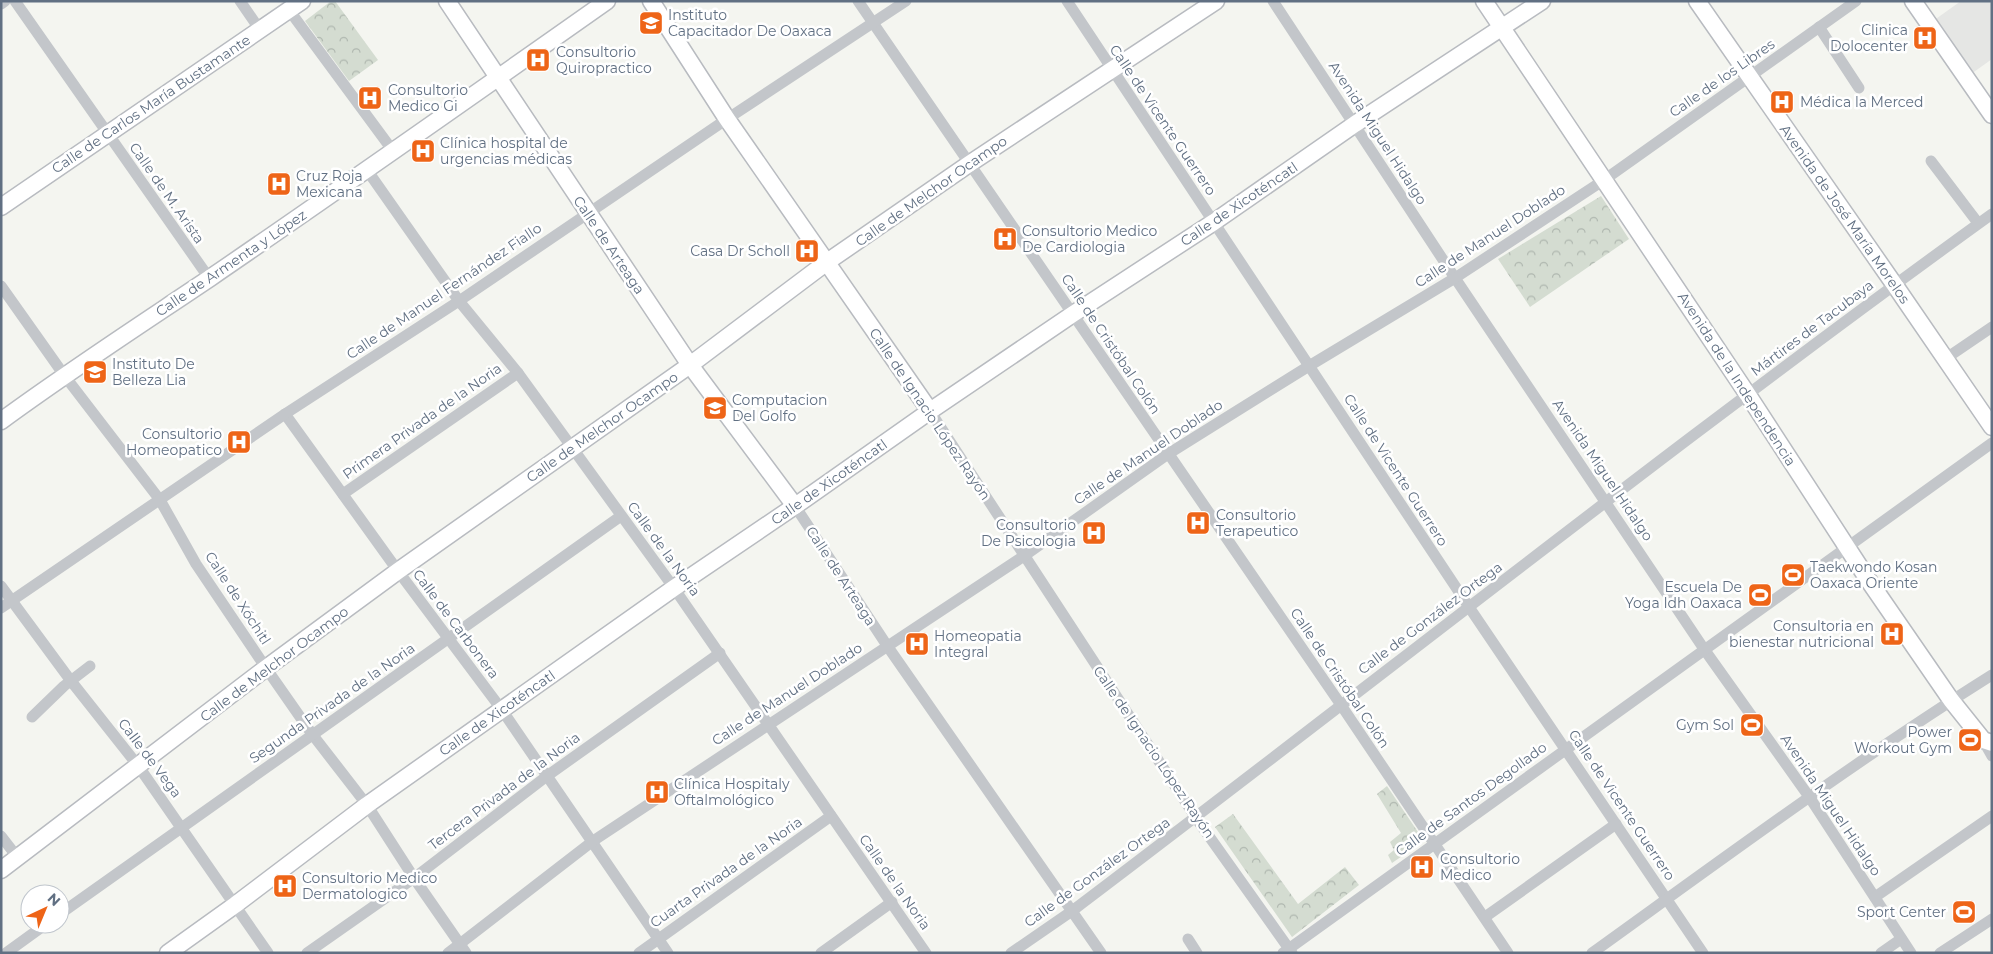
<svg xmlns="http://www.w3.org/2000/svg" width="1993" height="954" viewBox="0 0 1993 954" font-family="Montserrat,sans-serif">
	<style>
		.built { fill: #e5e6e4 }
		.forest { fill: url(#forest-crowns) }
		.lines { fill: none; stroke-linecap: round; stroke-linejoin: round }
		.secondary-casing { stroke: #b8bbc0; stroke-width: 19 }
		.street { stroke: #c3c6ca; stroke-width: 11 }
		.secondary { stroke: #fff; stroke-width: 16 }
		.labels { text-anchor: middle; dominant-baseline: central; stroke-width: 5; stroke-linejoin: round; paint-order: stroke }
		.poi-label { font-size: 14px; fill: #617083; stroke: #fff; text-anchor: start }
		.street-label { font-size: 14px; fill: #617083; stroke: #fff }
	</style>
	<defs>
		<pattern id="forest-crowns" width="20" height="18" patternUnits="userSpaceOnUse" patternTransform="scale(1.25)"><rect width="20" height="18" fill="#d4dcd1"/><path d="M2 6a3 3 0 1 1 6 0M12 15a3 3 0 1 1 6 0" fill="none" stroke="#afb7af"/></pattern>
	</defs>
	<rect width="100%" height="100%" fill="#f4f5f0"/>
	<!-- built -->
	<polygon class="built" points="1961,1 1992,1 1992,59 1971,74 1933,21"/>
	<!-- forest -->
	<g class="forest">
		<polygon points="331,1 335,1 378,60 349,81 305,21"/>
		<polygon points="1601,196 1629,239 1530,307 1498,259"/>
		<polygon points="1387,786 1424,841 1392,863 1388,855 1394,850 1390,842 1401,833 1377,794"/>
		<polygon points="1233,814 1298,904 1345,867 1359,885 1292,937 1215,827"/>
	</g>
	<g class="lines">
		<defs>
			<g id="secondary">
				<polyline points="447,1 690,365 795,506"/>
				<polyline points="651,1 727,119 930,411"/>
				<polyline points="1484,1 1748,395 1869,581 1951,700 1983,740 1992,743"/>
				<polyline points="1697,1 1894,284 1992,427"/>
				<polyline points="1913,1 1992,115"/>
				<polyline points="1,207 302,1"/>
				<path d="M 1,421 C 69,371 140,325 210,278 C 343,187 475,94 607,1"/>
				<polyline points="1,870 266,668 398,571 690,365 827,262 969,164 1216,1"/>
				<polyline points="168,953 235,905 367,805 674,588 795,506 930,411 1073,314 1214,222 1355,124 1542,1"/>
			</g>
		</defs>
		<!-- secondary casing -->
		<use href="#secondary" class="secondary-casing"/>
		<!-- street -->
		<g class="street">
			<polyline points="15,1 209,278"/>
			<polyline points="240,1 260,30"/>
			<polyline points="858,1 1341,705 1508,953"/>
			<polyline points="1067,1 1469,607 1703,953"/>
			<polyline points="1273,1 1455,278 1704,649 1810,798 1911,953"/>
			<polyline points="1,4 5,1"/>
			<polyline points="289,10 393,151"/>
			<polyline points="1819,27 1859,88"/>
			<polyline points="1931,161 1978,223"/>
			<polyline points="367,170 459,301 518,373 674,588 926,953"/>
			<polyline points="1,286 64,375 160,500 196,564 266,668 312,734 367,805 414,878 466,953"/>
			<polyline points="1945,359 1992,327"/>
			<polyline points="930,411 1196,818 1292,953"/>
			<polyline points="285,414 398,571 502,710 668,953"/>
			<polyline points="343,494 518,373"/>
			<polyline points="795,506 888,647 1101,953"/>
			<polyline points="1,586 71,681 139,767 268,953"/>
			<polyline points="1,608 285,414 459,301 727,119 906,1"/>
			<polyline points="32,717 64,686 90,666"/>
			<polyline points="1983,740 1992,756"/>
			<polyline points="1,836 18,858"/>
			<polyline points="1875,897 1992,816"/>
			<polyline points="60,914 621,516"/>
			<polyline points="1485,917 1616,824"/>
			<polyline points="1188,939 1197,953"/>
			<polyline points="6,953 46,924"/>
			<polyline points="307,953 414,878 547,776 720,653"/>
			<polyline points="448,953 593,841 1024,556 1168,454 1309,366 1455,278 1604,180 1856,1"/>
			<polyline points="639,953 831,816"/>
			<polyline points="821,953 892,902"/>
			<path d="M 1011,953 L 1072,911 C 1379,679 1680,439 1992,214"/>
			<polyline points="1283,953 1992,443"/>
			<path d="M 1592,953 C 1724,858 1855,761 1992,675"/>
			<polyline points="1881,953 1901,939"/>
			<polyline points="1940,953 1992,919"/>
		</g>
		<!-- secondary -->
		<use href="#secondary" class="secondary"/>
	</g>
	<!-- icons -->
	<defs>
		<symbol id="university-square" viewBox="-11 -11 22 22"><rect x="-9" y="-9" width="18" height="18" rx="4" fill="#ee6417" stroke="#fff"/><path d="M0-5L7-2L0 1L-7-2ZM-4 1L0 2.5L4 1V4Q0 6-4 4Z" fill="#fff"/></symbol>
		<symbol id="hospital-square" viewBox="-11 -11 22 22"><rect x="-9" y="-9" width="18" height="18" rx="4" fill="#ee6417" stroke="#fff"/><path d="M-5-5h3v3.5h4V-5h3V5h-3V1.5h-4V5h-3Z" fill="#fff"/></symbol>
		<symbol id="stadium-square" viewBox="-11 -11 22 22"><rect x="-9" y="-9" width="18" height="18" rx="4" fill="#ee6417" stroke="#fff"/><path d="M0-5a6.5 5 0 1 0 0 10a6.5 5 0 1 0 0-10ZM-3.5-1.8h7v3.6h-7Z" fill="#fff"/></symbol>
	</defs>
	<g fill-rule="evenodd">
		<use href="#university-square" x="637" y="9" width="28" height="28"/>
		<use href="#hospital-square" x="1911" y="24" width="28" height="28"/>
		<use href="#hospital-square" x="524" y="46" width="28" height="28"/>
		<use href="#hospital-square" x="356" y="84" width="28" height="28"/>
		<use href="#hospital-square" x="1768" y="88" width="28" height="28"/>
		<use href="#hospital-square" x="409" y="137" width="28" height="28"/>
		<use href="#hospital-square" x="265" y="170" width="28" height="28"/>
		<use href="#hospital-square" x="991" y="225" width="28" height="28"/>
		<use href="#hospital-square" x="793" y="237" width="28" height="28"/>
		<use href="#university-square" x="81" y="358" width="28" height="28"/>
		<use href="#university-square" x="701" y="394" width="28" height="28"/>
		<use href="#hospital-square" x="225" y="428" width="28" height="28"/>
		<use href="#hospital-square" x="1184" y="509" width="28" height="28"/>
		<use href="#hospital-square" x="1080" y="519" width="28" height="28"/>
		<use href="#stadium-square" x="1779" y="561" width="28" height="28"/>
		<use href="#stadium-square" x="1746" y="581" width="28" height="28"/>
		<use href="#hospital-square" x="1878" y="620" width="28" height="28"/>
		<use href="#hospital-square" x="903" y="630" width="28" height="28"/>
		<use href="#stadium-square" x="1738" y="711" width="28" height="28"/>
		<use href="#stadium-square" x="1956" y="726" width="28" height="28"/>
		<use href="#hospital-square" x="643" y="778" width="28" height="28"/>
		<use href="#hospital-square" x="1408" y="853" width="28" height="28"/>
		<use href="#hospital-square" x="271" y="872" width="28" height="28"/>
		<use href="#stadium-square" x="1950" y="898" width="28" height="28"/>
	</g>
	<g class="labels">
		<!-- poi labels -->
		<g class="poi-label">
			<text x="668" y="15">Instituto<tspan x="668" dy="16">Capacitador De Oaxaca</tspan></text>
			<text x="1908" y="30" text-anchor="end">Clinica<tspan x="1908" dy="16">Dolocenter</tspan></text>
			<text x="556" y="52">Consultorio<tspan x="556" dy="16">Quiropractico</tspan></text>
			<text x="388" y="90">Consultorio<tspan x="388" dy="16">Medico Gi</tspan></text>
			<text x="1800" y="102">Médica la Merced</text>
			<text x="440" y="143">Clínica hospital de<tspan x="440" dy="16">urgencias médicas</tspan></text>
			<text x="296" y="176">Cruz Roja<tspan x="296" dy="16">Mexicana</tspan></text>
			<text x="1022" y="231">Consultorio Medico<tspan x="1022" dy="16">De Cardiologia</tspan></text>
			<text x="790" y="251" text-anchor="end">Casa Dr Scholl</text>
			<text x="112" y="364">Instituto De<tspan x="112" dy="16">Belleza Lia</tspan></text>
			<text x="732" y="400">Computacion<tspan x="732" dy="16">Del Golfo</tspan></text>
			<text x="222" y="434" text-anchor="end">Consultorio<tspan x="222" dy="16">Homeopatico</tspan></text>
			<text x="1216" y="515">Consultorio<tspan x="1216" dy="16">Terapeutico</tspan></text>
			<text x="1076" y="525" text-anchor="end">Consultorio<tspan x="1076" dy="16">De Psicologia</tspan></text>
			<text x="1810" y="567">Taekwondo Kosan<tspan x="1810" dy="16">Oaxaca Oriente</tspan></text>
			<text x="1742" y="587" text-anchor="end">Escuela De<tspan x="1742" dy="16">Yoga Idh Oaxaca</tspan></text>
			<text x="1874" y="626" text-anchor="end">Consultoria en<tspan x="1874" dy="16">bienestar nutricional</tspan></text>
			<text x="934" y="636">Homeopatia<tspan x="934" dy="16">Integral</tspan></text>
			<text x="1734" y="725" text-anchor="end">Gym Sol</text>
			<text x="1952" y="732" text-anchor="end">Power<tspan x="1952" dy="16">Workout Gym</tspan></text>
			<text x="674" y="784">Clínica Hospitaly<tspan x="674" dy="16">Oftalmológico</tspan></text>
			<text x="1440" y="859">Consultorio<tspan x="1440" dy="16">Medico</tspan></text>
			<text x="302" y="878">Consultorio Medico<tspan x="302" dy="16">Dermatologico</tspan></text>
			<text x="1946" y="912" text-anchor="end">Sport Center</text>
		</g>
		<!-- street labels -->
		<g class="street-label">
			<text transform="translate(1722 78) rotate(-35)">Calle de los Libres</text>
			<text transform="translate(151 104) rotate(-34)">Calle de Carlos María Bustamante</text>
			<text transform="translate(1163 120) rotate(56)">Calle de Vicente Guerrero</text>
			<text transform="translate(1378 133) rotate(57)">Avenida Miguel Hidalgo</text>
			<text transform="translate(931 191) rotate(-35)">Calle de Melchor Ocampo</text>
			<text transform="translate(167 193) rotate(55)">Calle de M. Arista</text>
			<text transform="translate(1239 204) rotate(-34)">Calle de Xicoténcatl</text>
			<text transform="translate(1845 214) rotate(55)">Avenida de José María Morelos</text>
			<text transform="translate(1490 236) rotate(-33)">Calle de Manuel Doblado</text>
			<text transform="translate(609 245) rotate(56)">Calle de Arteaga</text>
			<text transform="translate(231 263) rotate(-34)">Calle de Armenta y López</text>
			<text transform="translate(444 291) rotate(-34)">Calle de Manuel Fernández Fiallo</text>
			<text transform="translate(1812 328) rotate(-37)">Mártires de Tacubaya</text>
			<text transform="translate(1111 344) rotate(56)">Calle de Cristóbal Colón</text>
			<text transform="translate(1737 379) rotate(57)">Avenida de la Independencia</text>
			<text transform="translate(930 414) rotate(56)">Calle de Ignacio López Rayón</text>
			<text transform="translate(422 421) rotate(-35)">Primera Privada de la Noria</text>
			<text transform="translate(602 427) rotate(-35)">Calle de Melchor Ocampo</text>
			<text transform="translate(1148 452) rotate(-34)">Calle de Manuel Doblado</text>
			<text transform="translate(1396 470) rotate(57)">Calle de Vicente Guerrero</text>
			<text transform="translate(1603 470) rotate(56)">Avenida Miguel Hidalgo</text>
			<text transform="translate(829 482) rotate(-35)">Calle de Xicoténcatl</text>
			<text transform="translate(664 549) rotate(54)">Calle de la Noria</text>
			<text transform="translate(841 576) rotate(57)">Calle de Arteaga</text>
			<text transform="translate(238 598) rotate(57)">Calle de Xóchitl</text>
			<text transform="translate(1430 618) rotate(-37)">Calle de González Ortega</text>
			<text transform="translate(456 624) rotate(53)">Calle de Carbonera</text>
			<text transform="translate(274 664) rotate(-37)">Calle de Melchor Ocampo</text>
			<text transform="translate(1340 678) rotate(56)">Calle de Cristóbal Colón</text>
			<text transform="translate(787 694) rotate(-33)">Calle de Manuel Doblado</text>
			<text transform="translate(332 703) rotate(-35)">Segunda Privada de la Noria</text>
			<text transform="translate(497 713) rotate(-35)">Calle de Xicoténcatl</text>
			<text transform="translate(1154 752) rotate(56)">Calle de Ignacio López Rayón</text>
			<text transform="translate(150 758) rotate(53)">Calle de Vega</text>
			<text transform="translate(504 791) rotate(-37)">Tercera Privada de la Noria</text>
			<text transform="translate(1471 799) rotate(-36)">Calle de Santos Degollado</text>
			<text transform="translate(1622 805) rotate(56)">Calle de Vicente Guerrero</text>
			<text transform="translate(1831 805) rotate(56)">Avenida Miguel Hidalgo</text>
			<text transform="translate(726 872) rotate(-35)">Cuarta Privada de la Noria</text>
			<text transform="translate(1097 872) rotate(-36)">Calle de González Ortega</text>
			<text transform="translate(895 882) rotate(55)">Calle de la Noria</text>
		</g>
	</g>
	<!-- border -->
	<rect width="1993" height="954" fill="none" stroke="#617083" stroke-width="5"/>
	<!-- north arrow -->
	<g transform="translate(45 909) rotate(44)"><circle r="24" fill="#ffffff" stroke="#c0c6cd"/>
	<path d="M0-4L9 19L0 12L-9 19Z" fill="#ee6417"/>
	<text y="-8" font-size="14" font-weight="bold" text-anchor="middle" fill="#617083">N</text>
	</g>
</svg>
